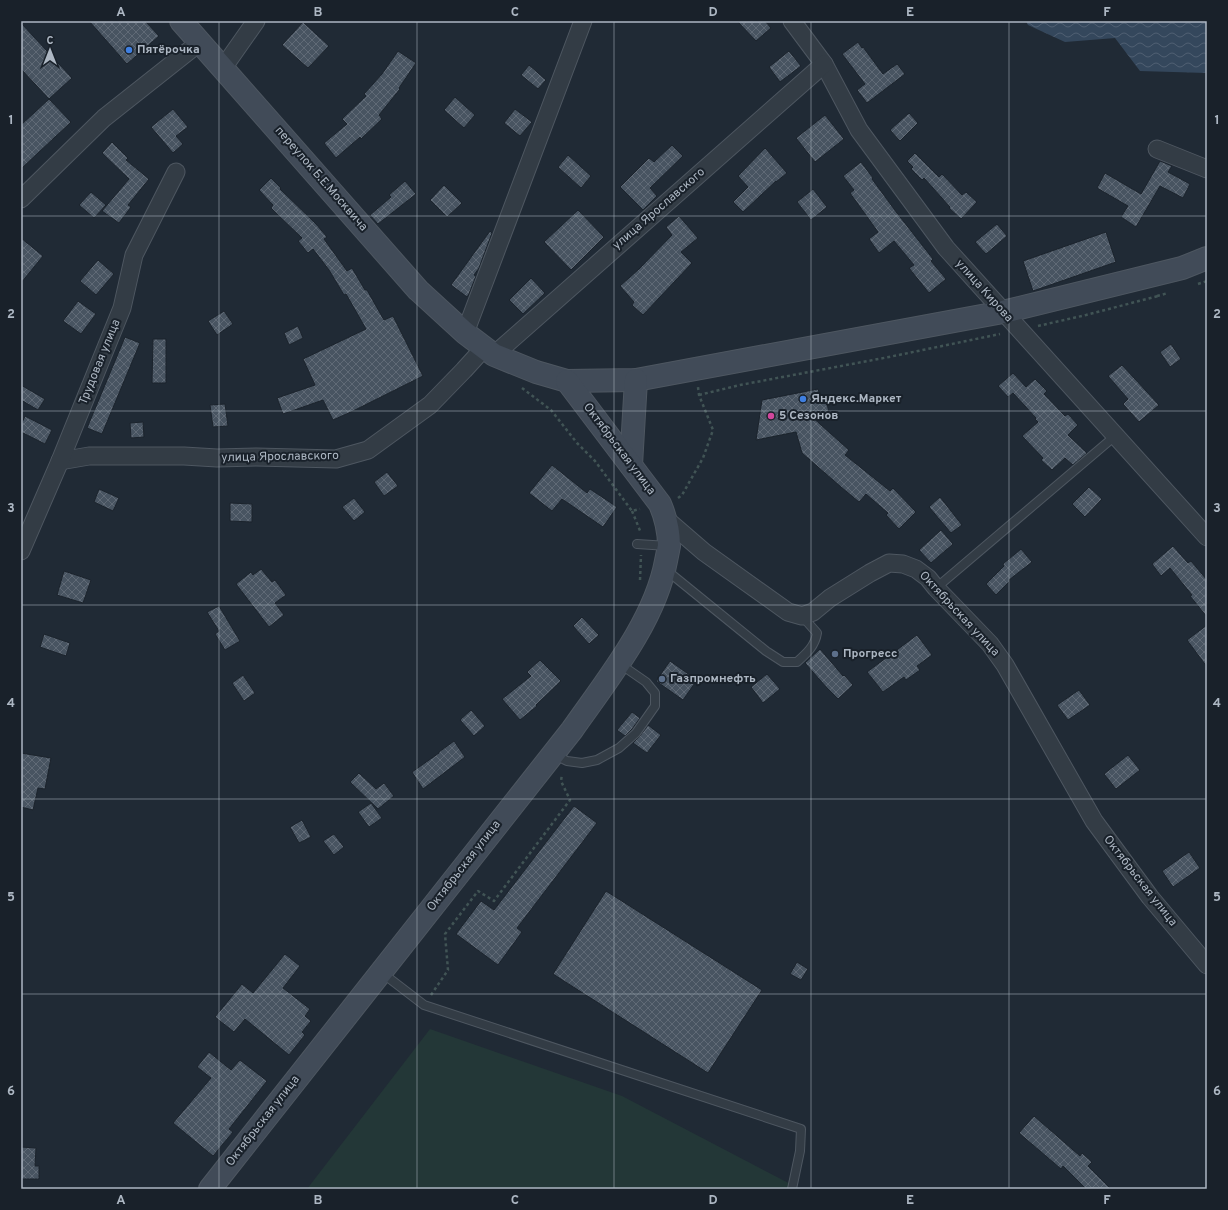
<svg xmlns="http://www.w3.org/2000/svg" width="1228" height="1210" viewBox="0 0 1228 1210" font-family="Overpass,sans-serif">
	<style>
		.grass { fill: #233737 }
		.water { fill: url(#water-waves) }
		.building { fill: url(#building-cross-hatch); stroke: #1b232c }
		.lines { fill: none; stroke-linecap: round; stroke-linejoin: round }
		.lane-casing { stroke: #4e5761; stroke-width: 10 }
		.street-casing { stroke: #4e5761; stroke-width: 19 }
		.secondary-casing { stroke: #4e5761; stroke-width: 24 }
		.path { stroke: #415455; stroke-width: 2.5; stroke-dasharray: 3 3; stroke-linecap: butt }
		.lane { stroke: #333c45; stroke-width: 8 }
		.street { stroke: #333c45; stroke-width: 17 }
		.secondary { stroke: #414b58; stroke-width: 22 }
		.grid { fill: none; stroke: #adb7c3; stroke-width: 1; stroke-opacity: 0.55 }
		.shop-dot { fill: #3f7fe0; stroke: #19212a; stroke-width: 1.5 }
		.hotel-dot { fill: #d1479c; stroke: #19212a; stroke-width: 1.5 }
		.service-dot { fill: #5c6f8a; stroke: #19212a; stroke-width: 1.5 }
		.labels { text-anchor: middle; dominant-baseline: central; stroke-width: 4; stroke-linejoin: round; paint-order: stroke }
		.poi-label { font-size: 12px; font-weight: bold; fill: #adb7c3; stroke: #19212a; text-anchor: start }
		.street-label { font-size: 12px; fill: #adb7c3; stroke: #19212a }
		.neatline { fill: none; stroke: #adb7c3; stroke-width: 1.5 }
		.grid-label { font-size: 13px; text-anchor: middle; font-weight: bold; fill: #adb7c3 }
	</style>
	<defs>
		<pattern id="water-waves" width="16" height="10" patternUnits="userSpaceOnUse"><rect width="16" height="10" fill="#34475c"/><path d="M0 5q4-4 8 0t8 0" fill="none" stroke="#4f5f72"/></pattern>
		<pattern id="building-cross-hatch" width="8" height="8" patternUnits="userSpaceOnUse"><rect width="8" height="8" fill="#485461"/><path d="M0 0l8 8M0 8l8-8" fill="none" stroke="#606a76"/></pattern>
	</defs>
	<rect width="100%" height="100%" fill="#202a35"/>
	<!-- grass -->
	<polygon class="grass" points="430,1029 622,1096 800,1189 307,1189"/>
	<!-- water -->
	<polygon class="water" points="1026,21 1207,21 1207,73 1140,71 1115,38 1065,42 1028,25"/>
	<!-- building -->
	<g class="building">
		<polygon points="89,21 145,21 159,36 127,64"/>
		<polygon points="737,21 765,21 771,28 756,41"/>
		<polygon points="303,22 329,46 308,68 282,45"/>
		<polygon points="21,23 72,78 49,99 21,69"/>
		<polygon points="858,42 862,48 863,47 883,74 897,64 905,74 867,103 857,90 865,84 842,54"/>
		<polygon points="398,51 416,63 399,88 400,89 379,115 382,119 361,139 360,137 336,158 324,143 347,124 342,119 366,96 364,94 382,74"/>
		<polygon points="789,51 801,66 780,82 769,67"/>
		<polygon points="529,65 546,80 538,89 521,75"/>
		<polygon points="455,97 475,115 464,128 444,110"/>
		<polygon points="49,99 71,122 21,169 21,125"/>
		<polygon points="173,109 188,127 176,136 183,144 173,153 151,127"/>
		<polygon points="515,109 532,122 520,136 504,123"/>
		<polygon points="909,113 918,123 900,141 890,130"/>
		<polygon points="825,115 844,139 815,162 796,138"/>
		<polygon points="112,142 128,158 126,160 149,179 128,205 131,207 119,223 102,211 129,179 102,153"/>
		<polygon points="672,145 683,156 650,188 657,196 643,210 620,187 649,158 654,162"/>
		<polygon points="765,148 787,173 776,182 776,181 743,212 733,202 748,187 738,176"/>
		<polygon points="915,153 939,177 942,174 962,195 966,192 977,202 961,219 949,208 950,207 924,178 922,180 911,169 913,167 907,161"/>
		<polygon points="568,155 591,176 581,188 558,167"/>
		<polygon points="1160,161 1172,166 1168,172 1190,184 1183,198 1160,186 1136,227 1121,217 1128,206 1097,188 1105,173 1141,194"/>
		<polygon points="861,162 873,178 872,179 897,213 933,259 931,261 946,279 929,293 909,268 914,265 894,241 879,253 869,239 878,232 850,193 854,190 843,176"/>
		<polygon points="271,178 281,188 280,189 316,224 327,237 324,239 347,271 352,268 365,290 367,290 384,320 393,316 423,376 353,411 333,420 323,400 283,414 277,398 315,385 303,359 366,329 346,294 344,295 329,270 313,249 308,253 298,241 302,238 271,208 273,205 259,190"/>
		<polygon points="405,181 416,194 378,224 370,215 391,197 389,195"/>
		<polygon points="444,185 462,203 447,217 430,200"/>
		<polygon points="813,189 827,207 811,220 797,202"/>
		<polygon points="91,192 106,205 94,218 79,205"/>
		<polygon points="578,210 604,237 571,270 544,242"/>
		<polygon points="679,216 698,238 681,252 692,263 643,315 632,305 634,302 620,286 639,269 672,235 666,227"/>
		<polygon points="997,224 1007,236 986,254 975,242"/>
		<polygon points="490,231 492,233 479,268 474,275 476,276 469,294 467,297 451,285"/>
		<polygon points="1106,232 1116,262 1033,291 1023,261"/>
		<polygon points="21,238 43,256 21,283"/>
		<polygon points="98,260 114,274 96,295 80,281"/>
		<polygon points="531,278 545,293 523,314 509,300"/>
		<polygon points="78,301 96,314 81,334 63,321"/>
		<polygon points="224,311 233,324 217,335 208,321"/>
		<polygon points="298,326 303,338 289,345 284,333"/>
		<polygon points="125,337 140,343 102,434 87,428"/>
		<polygon points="153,339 166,339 166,383 152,383"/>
		<polygon points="1171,344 1181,359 1170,367 1160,352"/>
		<polygon points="1122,365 1159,405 1139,422 1123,404 1128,399 1108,376"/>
		<polygon points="1013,373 1026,387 1035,379 1047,391 1044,394 1065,416 1068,414 1078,425 1068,435 1087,453 1073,465 1065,458 1052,470 1041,460 1043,458 1022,436 1038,422 1035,419 1036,418 1013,393 1008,397 998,386"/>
		<polygon points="21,385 45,399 38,410 21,400"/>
		<polygon points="818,389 821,399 826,398 829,413 811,416 849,450 845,455 890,491 893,488 916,512 899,529 886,515 888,513 866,494 859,502 841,487 802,453 796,432 756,440 762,400"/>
		<polygon points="225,404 228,426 213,427 210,405"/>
		<polygon points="25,416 52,430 45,444 21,432 21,425"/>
		<polygon points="143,422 144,437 131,438 130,423"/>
		<polygon points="552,465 587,493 590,489 617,507 603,527 562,499 552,511 529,493"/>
		<polygon points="387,472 398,486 384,496 374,482"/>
		<polygon points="1089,487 1102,499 1085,517 1072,504"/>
		<polygon points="99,489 119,498 113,511 94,502"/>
		<polygon points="940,497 962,525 951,533 929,507"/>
		<polygon points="354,498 365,512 354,521 342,507"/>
		<polygon points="230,503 252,504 252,522 230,521"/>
		<polygon points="941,530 953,544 931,563 919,550"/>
		<polygon points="1173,546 1188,563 1191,561 1207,580 1207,617 1190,596 1192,595 1170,568 1161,576 1152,564"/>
		<polygon points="1021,549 1032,562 1009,580 1010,581 996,595 986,584 1004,566 1003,564"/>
		<polygon points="261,569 272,582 275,580 286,595 275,603 284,615 269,627 236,584 251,572 253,575"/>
		<polygon points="64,571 91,580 83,603 57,595"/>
		<polygon points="219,606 240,641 225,650 215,634 219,631 207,612"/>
		<polygon points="582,617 599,635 589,644 573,626"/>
		<polygon points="1207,625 1207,667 1187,640"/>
		<polygon points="44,634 70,643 66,656 40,647"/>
		<polygon points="917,635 932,655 917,666 920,670 906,680 904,677 883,692 867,672"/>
		<polygon points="820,649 843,676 844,675 853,685 838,699 827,688 805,663"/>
		<polygon points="540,660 561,681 536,705 537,706 520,720 502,699 531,676 527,672"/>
		<polygon points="670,661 697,680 683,700 656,681"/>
		<polygon points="767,674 780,689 763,703 751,687"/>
		<polygon points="243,675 255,693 244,701 232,683"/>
		<polygon points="1079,690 1090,705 1068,720 1057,705"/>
		<polygon points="471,710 485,726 474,736 460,720"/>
		<polygon points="632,712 640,718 632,729 625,736 617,730"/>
		<polygon points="648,725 661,735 647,753 633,743 640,736"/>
		<polygon points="454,741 465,757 423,789 412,772 439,753 439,752"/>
		<polygon points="21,753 51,758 45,789 38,788 33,810 21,807"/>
		<polygon points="1128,755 1140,770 1116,789 1104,774"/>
		<polygon points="359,773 376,789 384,783 394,796 378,809 350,782"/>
		<polygon points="371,803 382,818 369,827 358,812"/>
		<polygon points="574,806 597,823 517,928 522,932 498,965 456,934 481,901 494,910"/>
		<polygon points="302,820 311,837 299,843 290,827"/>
		<polygon points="334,834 344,847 334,855 323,841"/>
		<polygon points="1189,852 1200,868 1173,887 1162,871"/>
		<polygon points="606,891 762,990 708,1073 553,974"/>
		<polygon points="285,954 300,966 283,988 310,1009 305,1016 311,1021 302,1032 305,1035 289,1055 245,1019 234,1032 215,1017 242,984 253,993"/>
		<polygon points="797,962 808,969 801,980 790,974"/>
		<polygon points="209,1052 231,1070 240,1060 267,1081 229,1129 233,1132 213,1156 173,1123 211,1078 197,1067"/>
		<polygon points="1034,1116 1080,1156 1082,1153 1092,1162 1088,1166 1111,1189 1086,1189 1063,1166 1061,1169 1019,1133"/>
		<polygon points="21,1147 36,1148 35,1166 39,1166 39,1179 21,1179"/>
	</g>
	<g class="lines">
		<defs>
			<g id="lane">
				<polyline points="637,544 668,546"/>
				<path d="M 665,569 L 766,651 L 783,662 L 797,662 C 807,653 815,646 817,633 L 802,616"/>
				<polyline points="936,588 1115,436"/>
				<polyline points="553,754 567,761 582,763 597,760 619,748 636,733 655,706 655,693 646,682 620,664"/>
				<polyline points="381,972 424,1005 801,1129 800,1151 792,1189"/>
			</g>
			<g id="street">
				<polyline points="792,21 824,64 859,130 946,248 1207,537"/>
				<polyline points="223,68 256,21"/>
				<polyline points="1157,149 1207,169"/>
				<polyline points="21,199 104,118 200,42"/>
				<polyline points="465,333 583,21"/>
				<polyline points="494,355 824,64"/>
				<polyline points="60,461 89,456 184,456 217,458 256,457 336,459 368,450 430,405 464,370 484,348"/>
				<polyline points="667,520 704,552 788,612 802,616 813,612 830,598 870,573 889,563 903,564 916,569 928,578 936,588 990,644 1005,665 1094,821 1150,897 1207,965"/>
				<polyline points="21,551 60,461 122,308 134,255 176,172"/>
			</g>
			<g id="secondary">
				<polyline points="181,21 418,290 465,333 494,355 536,372 567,381 636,380 1003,312 1182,268 1207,258"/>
				<polyline points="631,465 636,380"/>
				<path d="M 210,1189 L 572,730 C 607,680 655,621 666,561 C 667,556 668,551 669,546 C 669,531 666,518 660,504 L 567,381"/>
			</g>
		</defs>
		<!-- lane casing -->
		<use href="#lane" class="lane-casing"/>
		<!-- street casing -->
		<use href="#street" class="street-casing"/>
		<!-- secondary casing -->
		<use href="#secondary" class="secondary-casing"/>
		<!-- path -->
		<g class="path">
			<polyline points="1198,284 1207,281"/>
			<polyline points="1157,296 1168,293"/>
			<polyline points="1038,326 1086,315 1158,296"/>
			<polyline points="522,388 551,410 577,443 595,461 632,511 640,509"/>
			<polyline points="699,395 740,385 889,357 1000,334"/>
			<polyline points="678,498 682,495 703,458 713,430 699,395 698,387"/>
			<polyline points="632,511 641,533"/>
			<polyline points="640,580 641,555"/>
			<polyline points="431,995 448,970 445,934 478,891 494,901 570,800 561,781 562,774"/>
		</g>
		<!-- lane -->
		<use href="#lane" class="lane"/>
		<!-- street -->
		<use href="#street" class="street"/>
		<!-- secondary -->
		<use href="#secondary" class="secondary"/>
	</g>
	<!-- grid -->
	<path class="grid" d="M 219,21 L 219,1189M 417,21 L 417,1189M 614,21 L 614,1189M 811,21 L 811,1189M 1009,21 L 1009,1189M 21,216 L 1207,216M 21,411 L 1207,411M 21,605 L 1207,605M 21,799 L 1207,799M 21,994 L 1207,994"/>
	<!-- markers -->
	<g class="shop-dot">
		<circle cx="129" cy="50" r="4"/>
		<circle cx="803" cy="399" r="4"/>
	</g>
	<circle class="hotel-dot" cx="771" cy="416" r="4"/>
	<g class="service-dot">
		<circle cx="835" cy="654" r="4"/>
		<circle cx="662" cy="679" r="4"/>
	</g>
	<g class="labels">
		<!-- poi labels -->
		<g class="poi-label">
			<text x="137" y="50">Пятёрочка</text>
			<text x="811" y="399">Яндекс.Маркет</text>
			<text x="779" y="416">5 Сезонов</text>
			<text x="843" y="654">Прогресс</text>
			<text x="670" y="679">Газпромнефть</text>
		</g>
		<!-- street labels -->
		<g class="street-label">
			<text transform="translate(321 179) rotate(49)">переулок Б.Е.Москвича</text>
			<text transform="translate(659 209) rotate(-41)">улица Ярославского</text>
			<text transform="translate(984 291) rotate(48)">улица Кирова</text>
			<text transform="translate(100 362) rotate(-68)">Трудовая улица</text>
			<text transform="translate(619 449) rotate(53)">Октябрьская улица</text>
			<text transform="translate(280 457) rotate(-1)">улица Ярославского</text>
			<text transform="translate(959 614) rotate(47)">Октябрьская улица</text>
			<text transform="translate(464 866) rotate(-52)">Октябрьская улица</text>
			<text transform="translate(1140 881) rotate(52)">Октябрьская улица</text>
			<text transform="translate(263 1121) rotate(-52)">Октябрьская улица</text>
		</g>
	</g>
	<!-- border -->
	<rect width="1228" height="1210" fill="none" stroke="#19212a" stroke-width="44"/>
	<!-- north arrow -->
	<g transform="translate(50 50)" stroke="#19212a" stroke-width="3" paint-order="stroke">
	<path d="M0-3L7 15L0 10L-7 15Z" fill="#adb7c3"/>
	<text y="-6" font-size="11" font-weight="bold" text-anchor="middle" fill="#adb7c3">С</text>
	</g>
	<rect x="22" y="22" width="1184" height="1166" class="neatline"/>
	<g class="grid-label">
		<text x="121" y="16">A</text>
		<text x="318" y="16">B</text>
		<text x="515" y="16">C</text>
		<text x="713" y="16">D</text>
		<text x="910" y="16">E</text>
		<text x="1107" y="16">F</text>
		<text x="11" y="124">1</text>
		<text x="1217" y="124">1</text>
		<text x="11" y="318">2</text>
		<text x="1217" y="318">2</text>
		<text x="11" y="512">3</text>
		<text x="1217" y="512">3</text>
		<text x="11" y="707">4</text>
		<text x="1217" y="707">4</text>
		<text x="11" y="901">5</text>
		<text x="1217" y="901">5</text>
		<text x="11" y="1095">6</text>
		<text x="1217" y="1095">6</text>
		<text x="121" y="1204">A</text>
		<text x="318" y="1204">B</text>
		<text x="515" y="1204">C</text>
		<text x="713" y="1204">D</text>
		<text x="910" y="1204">E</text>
		<text x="1107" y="1204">F</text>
	</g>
</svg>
